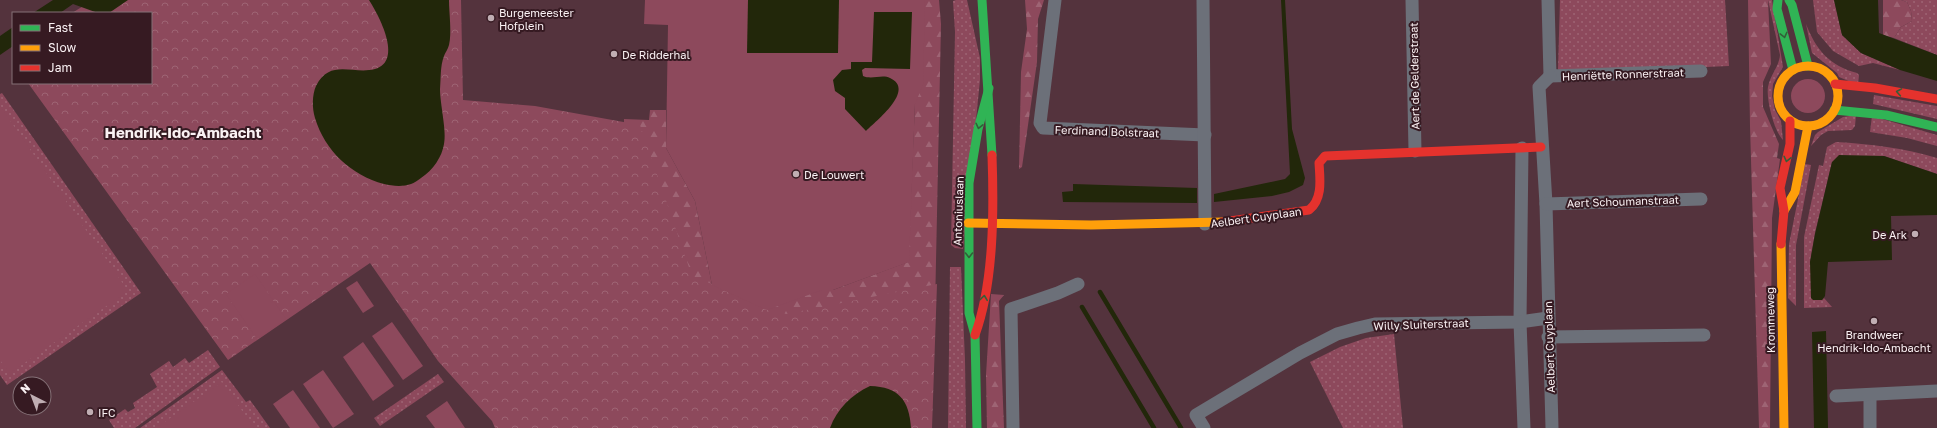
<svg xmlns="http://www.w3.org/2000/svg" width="1937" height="428" viewBox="0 0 1937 428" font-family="'Golos Text',sans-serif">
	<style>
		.grass { fill: url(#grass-dots) }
		.forest { fill: url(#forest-firs) }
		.park { fill: url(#park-crowns) }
		.garden { fill: #8d495c }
		.water { fill: #22270a }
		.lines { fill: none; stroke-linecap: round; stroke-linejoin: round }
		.stream { stroke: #22270a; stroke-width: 4.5 }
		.street { stroke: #6c7079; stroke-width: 13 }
		.fast { stroke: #30b455; stroke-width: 9 }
		.slow { stroke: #ff9f0a; stroke-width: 9 }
		.jam { stroke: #e5322d; stroke-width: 9 }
		.oneway { stroke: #335f39 }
		.poi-dot { fill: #c0aeb3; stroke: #361a22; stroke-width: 1.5 }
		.labels { text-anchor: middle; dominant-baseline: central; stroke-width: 4; stroke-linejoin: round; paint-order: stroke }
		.poi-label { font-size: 11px; fill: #faf1f3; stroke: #361a22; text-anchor: start }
		.street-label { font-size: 11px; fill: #faf1f3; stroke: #361a22 }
		.district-label { font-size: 15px; font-weight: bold; fill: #faf1f3; stroke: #361a22 }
	</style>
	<defs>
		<pattern id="grass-dots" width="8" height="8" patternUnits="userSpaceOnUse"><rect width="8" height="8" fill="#8d495c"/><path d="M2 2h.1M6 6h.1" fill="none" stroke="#9e6474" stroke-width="1.8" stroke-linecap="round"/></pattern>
		<pattern id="forest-firs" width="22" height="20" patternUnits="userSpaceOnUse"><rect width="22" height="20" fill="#8d495c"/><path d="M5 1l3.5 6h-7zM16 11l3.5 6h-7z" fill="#9e6474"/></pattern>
		<pattern id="park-crowns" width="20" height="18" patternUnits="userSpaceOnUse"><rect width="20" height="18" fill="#8d495c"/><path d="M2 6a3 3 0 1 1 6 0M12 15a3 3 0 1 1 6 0" fill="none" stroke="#9e6474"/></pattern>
	</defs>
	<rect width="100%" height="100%" fill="#54333d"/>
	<!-- grass -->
	<g class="grass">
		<polygon points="956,0 967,0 980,58 980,80 963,249 955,248 951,245 955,32 953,1"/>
		<polygon points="1560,0 1725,0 1729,66 1563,73 1558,69"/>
		<path d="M 1768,0 L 1772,0 L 1783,67 L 1773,84 L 1772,96 L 1775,110 L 1781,121 L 1783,140 C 1774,131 1766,99 1768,87 C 1770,75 1779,67 1780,55 Z"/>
		<polygon points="1813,0 1834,0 1842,35 1861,53 1900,70 1873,63 1859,66 1833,51 1817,32"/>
		<polygon points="1901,0 1937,0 1937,55 1894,38 1901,27 1912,21 1911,11 1907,2"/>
		<path d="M 1806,24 C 1816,50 1830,66 1857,73 L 1859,75 L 1858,85 L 1839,77 L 1837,73 L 1812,53 Z"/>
		<polygon points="2,93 141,293 7,385 0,375 0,94"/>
		<polygon points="1874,95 1937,106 1937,119 1873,104"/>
		<polygon points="1856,115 1855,126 1852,130 1828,131 1821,135 1811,146 1815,135 1818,132 1843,117"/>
		<polygon points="1872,116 1937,135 1937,146 1907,138 1870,132"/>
		<path d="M 1836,142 C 1870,144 1904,148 1937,158 L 1937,174 L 1884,156 L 1832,162 L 1815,233 L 1810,262 L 1822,300 L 1824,298 L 1832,307 L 1804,308 L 1804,237 L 1819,165 L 1823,166 L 1827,147 Z"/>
		<polygon points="1805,164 1811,165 1796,245 1796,306 1788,298 1789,244"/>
		<polygon points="950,267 961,267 965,360 966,428 948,428"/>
		<polygon points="1394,334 1403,428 1343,428 1310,362 1340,347 1366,338"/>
		<polygon points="208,350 220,367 135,428 114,428 109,420 125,409 128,412 135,408 133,403 157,387 150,374 169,361 173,367 185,358 189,363"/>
		<polygon points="222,370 246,402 250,400 270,428 140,428"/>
		<polygon points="438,374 444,382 380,426 374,418"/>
	</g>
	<!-- forest -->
	<g class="forest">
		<polygon points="920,0 939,0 941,24 935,308 830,331 683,278 624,161 624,119 649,120 650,110 666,110 666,148 695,201 712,285 833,290 908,262 915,104 909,101"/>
		<polygon points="1025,0 1044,0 1038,19 1037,62 1022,167 1019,169 1021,72 1027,29"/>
		<polygon points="1748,0 1768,0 1771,64 1763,82 1763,107 1779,144 1777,158 1780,159 1772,218 1770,428 1759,428 1750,126"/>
		<polygon points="1883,0 1901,0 1907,2 1911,11 1912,21 1901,27 1894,38 1883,35"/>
		<polygon points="991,294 1004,295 999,301 1004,428 987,428 986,375"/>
	</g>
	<!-- park -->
	<polygon class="park" points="93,0 461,0 463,100 535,106 640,125 692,276 786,314 937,284 932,428 495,428 492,421 438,361 370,263 228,360 28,83 151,83 151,13 72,13"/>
	<!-- garden -->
	<g class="garden">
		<polygon points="645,0 925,0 923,85 915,104 909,262 833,290 822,290 767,310 712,285 695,201 666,148 668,25 644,24"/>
		<circle cx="1808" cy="96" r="17"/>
		<polygon points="0,106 128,291 10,373 0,360"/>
		<polygon points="255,274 286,319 257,339 226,294"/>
		<polygon points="357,281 374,306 363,313 346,288"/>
		<polygon points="392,322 423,366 403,380 372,336"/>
		<polygon points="363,342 394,386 373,401 343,357"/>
		<polygon points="323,370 354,414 333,428 303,384"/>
		<polygon points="222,382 254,428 156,428"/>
		<polygon points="293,390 320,428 290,428 273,404"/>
		<polygon points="447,401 465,428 435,428 426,416"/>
	</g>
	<!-- water -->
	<g class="water">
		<polygon points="53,0 128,0 109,13 98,13 73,4 60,13 33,13"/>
		<path d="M 369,0 L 449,0 C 449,13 452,33 449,45 C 448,49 445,53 444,56 C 440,66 441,79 440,89 C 440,104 447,132 444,144 C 442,157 433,170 421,178 C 418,180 414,183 411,184 C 403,187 392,186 384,184 C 351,175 325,151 315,118 C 312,108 312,95 316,86 C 330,58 353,75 375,69 C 404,61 378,14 369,0 Z"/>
		<polygon points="748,0 839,0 838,53 747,53"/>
		<polygon points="1281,0 1285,0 1292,129 1305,178 1303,185 1289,192 1272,196 1214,202 1214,194 1285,179 1290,174"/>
		<polygon points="1834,0 1878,0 1879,33 1937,55 1937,81 1900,70 1861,53 1842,35"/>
		<path d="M 874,12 L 912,12 L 910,69 L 865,68 L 862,70 L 863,76 C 872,80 882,74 890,78 C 916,90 876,121 866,131 L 845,109 L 845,98 L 835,91 L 833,80 L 842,70 L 851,69 L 851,62 L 872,62 Z"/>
		<polygon points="13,27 13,46 0,55 0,36"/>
		<polygon points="1839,155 1884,156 1937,174 1937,215 1891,216 1892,260 1828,262 1825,296 1822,300 1813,300 1811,298 1810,262 1815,234 1832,162"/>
		<polygon points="1073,184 1197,188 1197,203 1063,202 1062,192 1073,191"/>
		<polygon points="1826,331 1828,428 1814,428 1812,332"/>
		<path d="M 870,386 C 899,387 909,400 911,428 L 830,428 C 837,409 851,395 870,386 Z"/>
	</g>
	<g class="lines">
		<!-- stream -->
		<g class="stream">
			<polyline points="1100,292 1181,428"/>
			<polyline points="1082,307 1154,428"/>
		</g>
		<!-- street -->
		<g class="street">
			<polyline points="1055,0 1040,123 1043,128 1205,135"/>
			<polyline points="1203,0 1205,224"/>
			<polyline points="1412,0 1415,151"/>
			<polyline points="1548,0 1550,76 1701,71"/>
			<polyline points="1550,76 1539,87 1546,204 1552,428"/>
			<polyline points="1522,148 1520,322 1524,428"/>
			<polyline points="1546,204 1701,199"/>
			<polyline points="1548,337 1704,335"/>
			<polyline points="1870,395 1870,428"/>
			<polyline points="1836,396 1937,391"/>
			<polyline points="1013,428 1011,309 1058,293 1078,284"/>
			<polyline points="1204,428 1196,415 1300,353 1337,334 1358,328 1375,324 1520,322 1548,318"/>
		</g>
		<!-- fast -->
		<g class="fast">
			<polyline points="982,0 992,155"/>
			<polyline points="1778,0 1777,9 1793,70"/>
			<polyline points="1789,0 1792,5 1808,66"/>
			<polyline points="1834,110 1886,115 1937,127"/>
			<polyline points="977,428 975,335 969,313 969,183 978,129 989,88"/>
		</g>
		<!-- slow -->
		<g class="slow">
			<circle cx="1808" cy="96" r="30"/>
			<polyline points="1784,211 1795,192 1808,126"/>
			<polyline points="968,223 1091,225 1223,222"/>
			<polyline points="1781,244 1784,428"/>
		</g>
		<!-- jam -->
		<g class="jam">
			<polyline points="1835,84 1875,88 1937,99"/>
			<path d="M 1223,222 L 1309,210 C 1323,199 1320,179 1319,163 L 1325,156 L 1541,147"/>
			<polyline points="1781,244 1784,211 1780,188 1790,144 1790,121"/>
			<path d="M 975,335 C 994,283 994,211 992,155"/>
		</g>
	</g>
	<!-- one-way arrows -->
	<defs><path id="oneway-chevron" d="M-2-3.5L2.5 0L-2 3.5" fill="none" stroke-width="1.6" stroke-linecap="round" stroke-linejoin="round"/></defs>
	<g class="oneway">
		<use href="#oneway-chevron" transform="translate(1784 35) rotate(76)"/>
		<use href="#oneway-chevron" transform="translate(1899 92) rotate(-170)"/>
		<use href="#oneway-chevron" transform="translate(979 126) rotate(103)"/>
		<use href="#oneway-chevron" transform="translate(1787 159) rotate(103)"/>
		<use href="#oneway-chevron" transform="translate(969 255) rotate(90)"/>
		<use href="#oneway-chevron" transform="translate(984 298) rotate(-83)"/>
	</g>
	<!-- markers -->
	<g class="poi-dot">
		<circle cx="491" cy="18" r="4"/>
		<circle cx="614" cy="54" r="4"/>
		<circle cx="796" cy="174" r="4"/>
		<circle cx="1915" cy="234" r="4"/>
		<circle cx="1874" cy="321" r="4"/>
		<circle cx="90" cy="412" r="4"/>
	</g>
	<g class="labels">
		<!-- poi labels -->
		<g class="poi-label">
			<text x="499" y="12">Burgemeester<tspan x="499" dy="13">Hofplein</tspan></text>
			<text x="622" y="54">De Ridderhal</text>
			<text x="804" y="174">De Louwert</text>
			<text x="1907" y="234" text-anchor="end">De Ark</text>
			<text x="1874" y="334" text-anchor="middle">Brandweer<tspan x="1874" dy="13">Hendrik-Ido-Ambacht</tspan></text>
			<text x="98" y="412">IFC</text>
		</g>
		<!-- street labels -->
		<g class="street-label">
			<text transform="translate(1623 74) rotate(-2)">Henriëtte Ronnerstraat</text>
			<text transform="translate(1414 76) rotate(-91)">Aert de Gelderstraat</text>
			<text transform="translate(1107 131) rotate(2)">Ferdinand Bolstraat</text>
			<text transform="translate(1623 201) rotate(-2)">Aert Schoumanstraat</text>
			<text transform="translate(958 211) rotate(-88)">Antoniuslaan</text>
			<text transform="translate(1256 217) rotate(-8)">Aelbert Cuyplaan</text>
			<text transform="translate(1770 320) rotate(-91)">Krommeweg</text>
			<text transform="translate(1421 324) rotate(-2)">Willy Sluiterstraat</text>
			<text transform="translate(1549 347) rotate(-92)">Aelbert Cuyplaan</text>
		</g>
		<!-- district labels -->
		<g class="district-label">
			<text x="183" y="132">Hendrik-Ido-Ambacht</text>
		</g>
	</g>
	<!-- legend -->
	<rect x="12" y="12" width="140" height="72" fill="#361a22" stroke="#847076"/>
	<rect x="20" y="25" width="20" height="6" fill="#30b455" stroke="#847076"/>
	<text x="48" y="32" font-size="12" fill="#faf1f3">Fast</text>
	<rect x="20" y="45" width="20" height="6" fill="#ff9f0a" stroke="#847076"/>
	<text x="48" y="52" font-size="12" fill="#faf1f3">Slow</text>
	<rect x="20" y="65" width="20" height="6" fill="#e5322d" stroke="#847076"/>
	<text x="48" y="72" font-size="12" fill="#faf1f3">Jam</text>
	<!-- north arrow -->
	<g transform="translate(32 396) rotate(318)"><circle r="19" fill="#361a22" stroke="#847076"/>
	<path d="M0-3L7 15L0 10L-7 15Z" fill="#c0aeb3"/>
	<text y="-6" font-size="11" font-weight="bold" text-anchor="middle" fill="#faf1f3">N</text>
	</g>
</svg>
